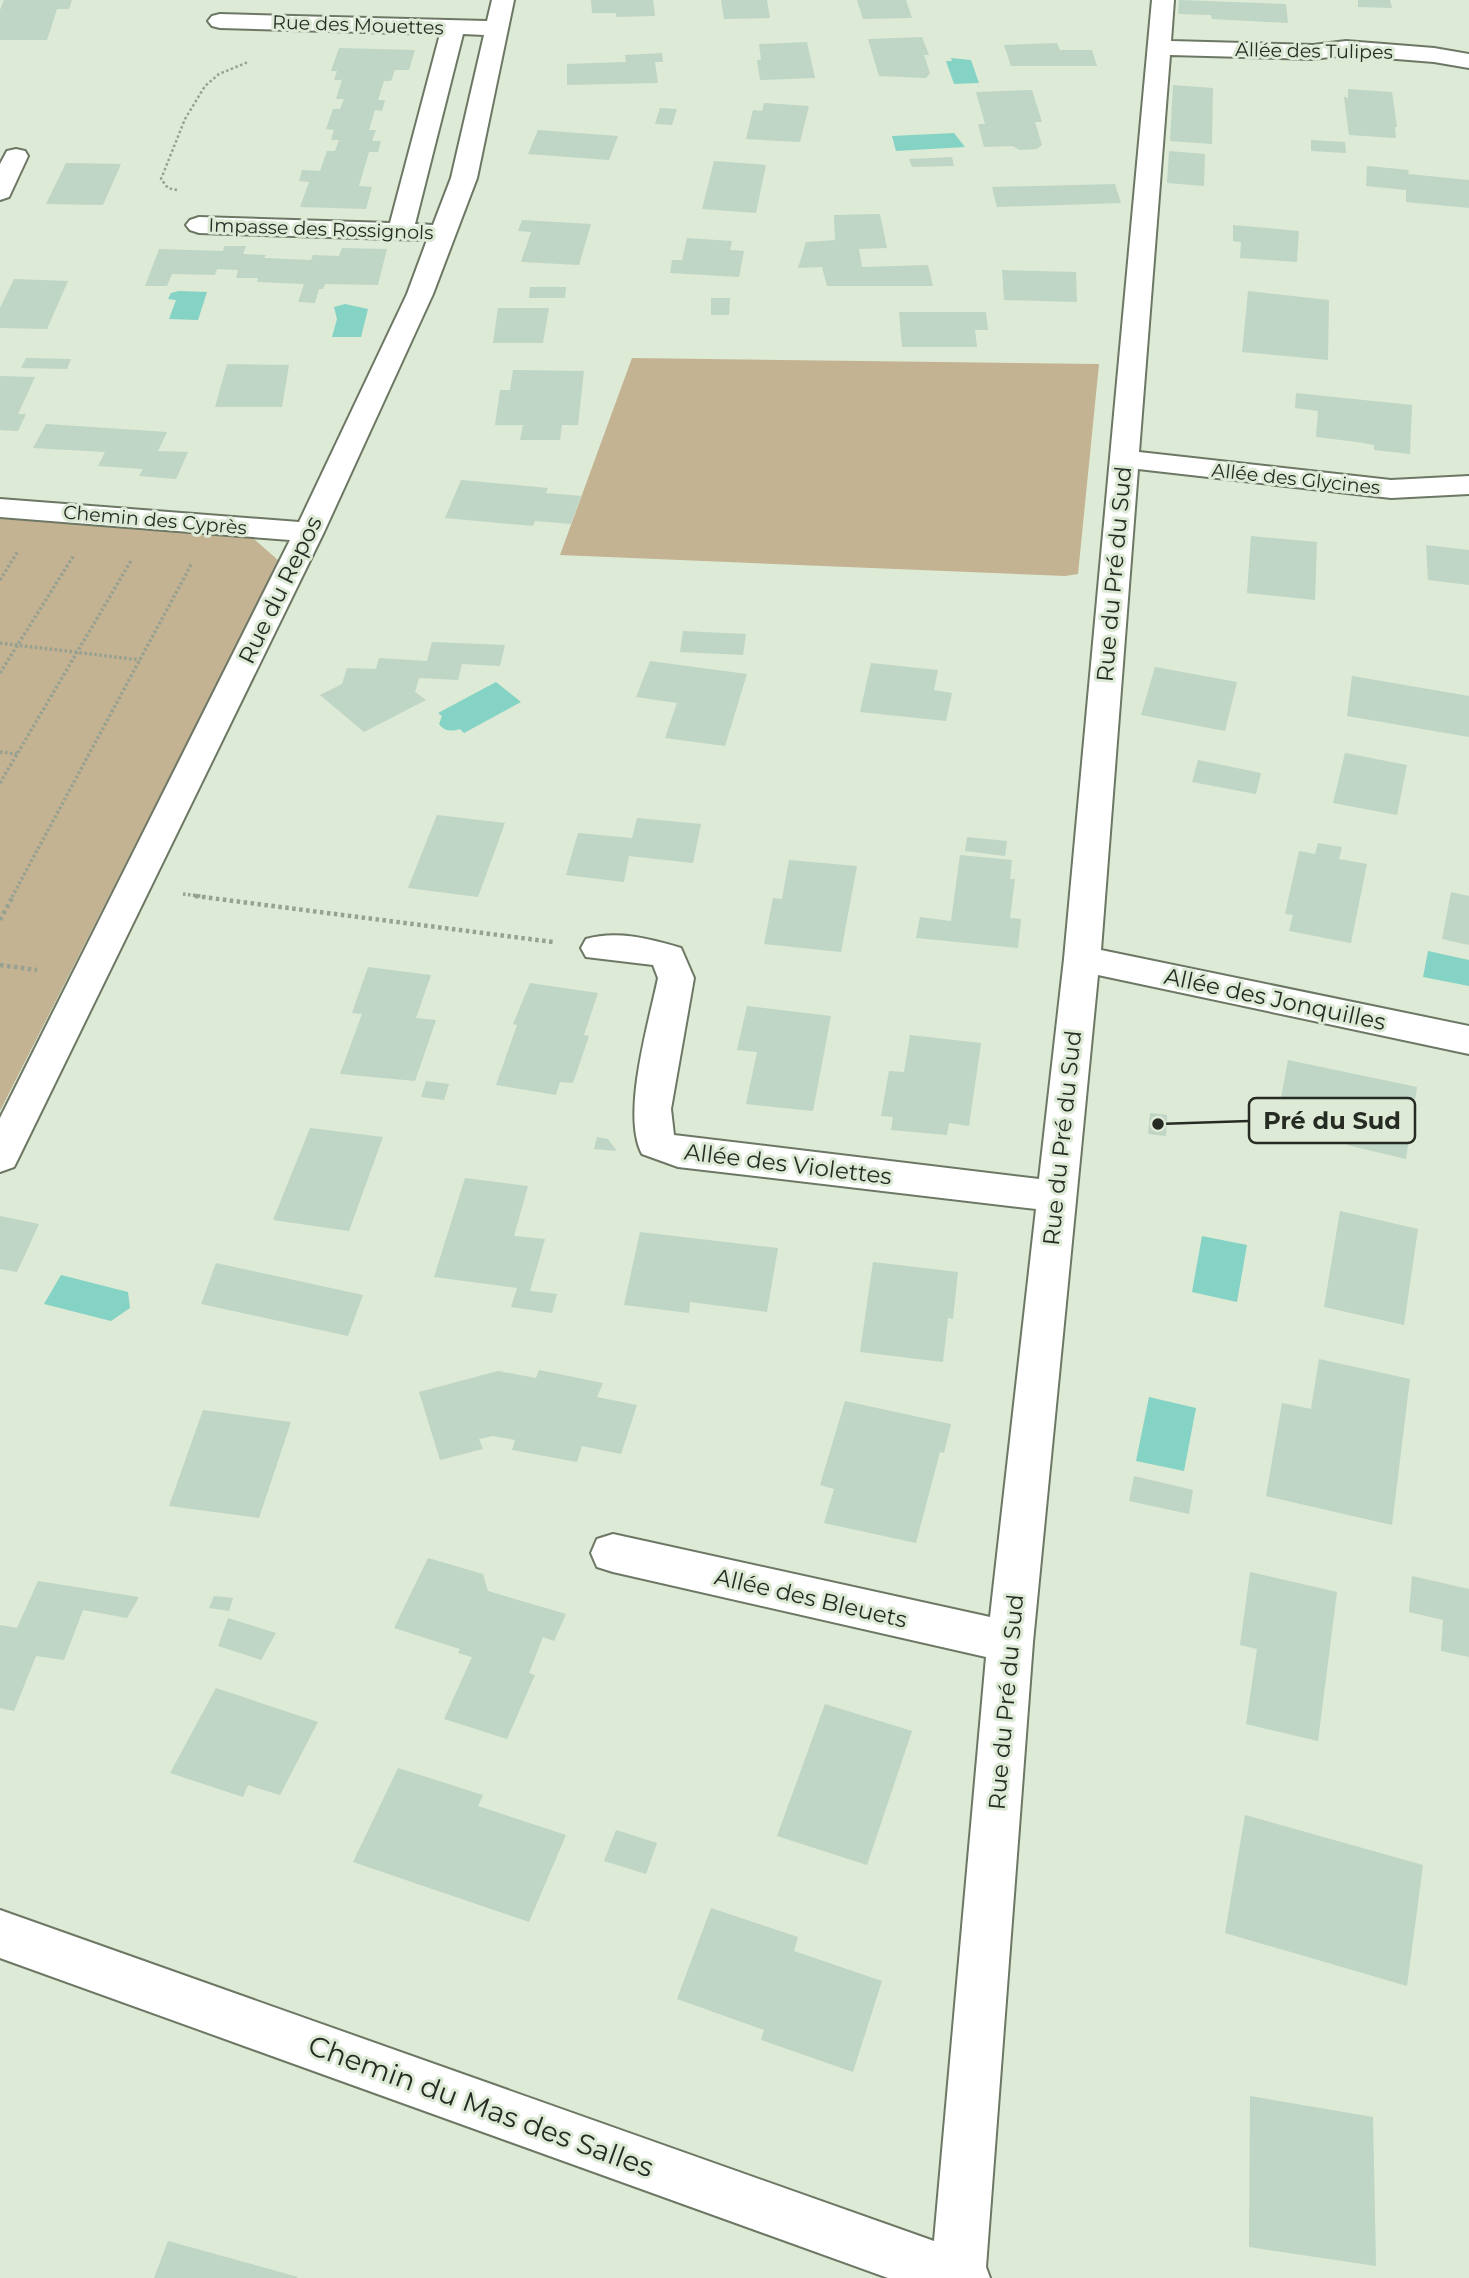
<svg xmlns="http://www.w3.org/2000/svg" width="1469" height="2278" viewBox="0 0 1469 2278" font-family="Montserrat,sans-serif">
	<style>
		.green { fill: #c4b392 }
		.water { fill: #85d3c4 }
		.building { fill: #bfd5c6 }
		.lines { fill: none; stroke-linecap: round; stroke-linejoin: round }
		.minor-casing { stroke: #6c7764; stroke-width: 4 }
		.path-far2 { stroke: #97a191; stroke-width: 2.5; stroke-dasharray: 2.5 2.5; stroke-linecap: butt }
		.path-far1 { stroke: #97a191; stroke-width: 3.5; stroke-dasharray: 2.5 2.5; stroke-linecap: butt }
		.path { stroke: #97a191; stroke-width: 4.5; stroke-dasharray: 3.5 3.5; stroke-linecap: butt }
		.minor { fill: #fff; fill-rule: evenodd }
		.labels { text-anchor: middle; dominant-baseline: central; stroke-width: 6; stroke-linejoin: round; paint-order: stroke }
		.far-street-label { font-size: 19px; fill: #262b23; stroke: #ddead5 }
		.street-label { font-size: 23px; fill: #262b23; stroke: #ddead5 }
		.near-street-label { font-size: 28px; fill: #262b23; stroke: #ddead5 }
		.leader { fill: none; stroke: #262b23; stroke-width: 2.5 }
		.callout-dot { fill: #262b23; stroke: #ddead5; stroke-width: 2.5 }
		.callout { fill: #ddead5; stroke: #262b23; stroke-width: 2.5 }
		.callout-label { font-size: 24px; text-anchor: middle; font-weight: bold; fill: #262b23 }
	</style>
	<rect width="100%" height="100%" fill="#ddead5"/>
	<!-- green -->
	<g class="green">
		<polygon points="632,358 1099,364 1078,574 1065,576 560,555"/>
		<polygon points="0,518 253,538 279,561 0,1111"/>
	</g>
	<!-- water -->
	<g class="water">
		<polygon points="951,58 971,60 979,83 954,84 946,61 952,61"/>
		<polygon points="954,133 965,147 896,151 892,136"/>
		<polygon points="179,291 207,292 198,320 169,319 176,300 168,299 171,293"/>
		<polygon points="345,304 368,309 361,337 332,337 337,319 334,307"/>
		<path d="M 496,682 L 521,702 L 464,733 L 460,729 C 451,732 444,731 439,724 L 442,716 L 438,713 Z"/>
		<polygon points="1428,951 1469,960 1469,986 1423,977"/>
		<polygon points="1202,1236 1247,1245 1237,1302 1192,1292"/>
		<polygon points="61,1275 128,1292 130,1308 111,1321 44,1304"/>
		<polygon points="1149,1397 1196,1408 1184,1471 1136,1461"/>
	</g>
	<!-- building -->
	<g class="building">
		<polygon points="4,0 72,0 69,9 57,9 47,40 0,40 0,10"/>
		<polygon points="591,0 653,0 655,16 616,17 616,13 592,13"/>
		<polygon points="721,0 767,0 770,18 724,19"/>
		<polygon points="857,0 906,0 912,18 863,19"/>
		<polygon points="1179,0 1286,4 1288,23 1212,19 1211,15 1178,14"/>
		<polygon points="1358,0 1390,0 1392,8 1358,7"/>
		<polygon points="922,37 929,55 924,55 930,73 926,78 879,76 868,39"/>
		<polygon points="807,42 815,78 760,80 757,60 761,60 759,44"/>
		<polygon points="1057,43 1060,50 1092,50 1097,66 1011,66 1004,45"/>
		<polygon points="339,48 415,50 409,70 395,70 391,81 384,81 378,100 385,100 382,111 375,110 369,130 376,130 372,141 381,141 378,152 369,152 359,186 372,187 366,209 300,207 309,182 299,181 302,170 320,171 327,151 335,151 339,140 331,140 334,130 326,129 333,109 340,109 344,99 336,99 342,80 334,80 337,71 331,71"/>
		<polygon points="662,53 663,62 655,62 658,83 567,85 567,64 626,62 625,55"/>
		<polygon points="1173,85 1213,88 1212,144 1170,141"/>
		<polygon points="1348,89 1392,92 1397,127 1395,127 1396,138 1349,135 1344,97 1348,98"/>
		<polygon points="1032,90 1042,122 1035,122 1042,145 1037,149 1020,150 1012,146 984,147 978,124 985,124 976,92"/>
		<polygon points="764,103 809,106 800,142 746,139 753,110 762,111"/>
		<polygon points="660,108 677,109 672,125 655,124"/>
		<polygon points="538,130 618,136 609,160 528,154"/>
		<polygon points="1311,140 1345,142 1346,153 1311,151"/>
		<polygon points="1169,151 1205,154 1204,186 1167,183"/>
		<polygon points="952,157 954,166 912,167 909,159"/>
		<polygon points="714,161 766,165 756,213 702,209"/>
		<polygon points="66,163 121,164 103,205 46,204"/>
		<polygon points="1367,166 1409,170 1408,174 1469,180 1469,208 1406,202 1406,190 1366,186"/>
		<polygon points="1115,184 1121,203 997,207 992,187"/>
		<polygon points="880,214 887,248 859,249 862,267 928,265 933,286 827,286 822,267 798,268 806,242 835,240 834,215"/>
		<polygon points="522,220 591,224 579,265 521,262 531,232 518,231"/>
		<polygon points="1233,225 1299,231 1297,262 1240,258 1241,242 1233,241"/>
		<polygon points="687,238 732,241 730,250 744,251 739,277 670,273 672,260 682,260"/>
		<polygon points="224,246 246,246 243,254 266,255 264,258 311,260 313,255 339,256 342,248 387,249 378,285 325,284 323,289 319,289 315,303 298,302 304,284 257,282 258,278 236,278 238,270 217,269 215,275 172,274 167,286 145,286 159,249 223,251"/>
		<polygon points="1002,270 1076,272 1077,302 1004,300"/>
		<polygon points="14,279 68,281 47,329 0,328 0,308"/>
		<polygon points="530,287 566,287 565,298 529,298"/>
		<polygon points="1248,291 1329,300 1328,360 1242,352"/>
		<polygon points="711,298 730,298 729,315 711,315"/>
		<polygon points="498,308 549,308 543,343 493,343"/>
		<polygon points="899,312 986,312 988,330 975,330 977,347 902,347"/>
		<polygon points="26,358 71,359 67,369 21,368"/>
		<polygon points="227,364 289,365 282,407 215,407"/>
		<polygon points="513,370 584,371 578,425 562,425 560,440 520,440 523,425 495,425 500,390 510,390"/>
		<polygon points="0,376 35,377 18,414 26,414 18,431 0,430"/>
		<polygon points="1296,393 1412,405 1410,454 1374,450 1374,445 1357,442 1316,437 1318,411 1295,408"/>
		<polygon points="46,424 167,432 158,451 188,452 176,479 139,476 143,469 98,466 105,452 33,448"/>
		<polygon points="461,480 548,488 546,493 581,496 571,524 535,521 533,526 445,518"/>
		<polygon points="1251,536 1317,542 1315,600 1247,593"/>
		<polygon points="1426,545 1469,550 1469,585 1428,580"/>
		<polygon points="683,631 746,634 743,655 680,652"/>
		<polygon points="432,642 505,645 500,666 462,664 458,680 419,678 415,692 426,700 364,732 320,695 342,684 347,668 376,669 379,658 427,661"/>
		<polygon points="650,661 747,674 725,746 665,738 677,703 636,697"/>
		<polygon points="871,663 938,670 934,690 952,693 946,721 860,712"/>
		<polygon points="1155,667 1237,682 1225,731 1141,715"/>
		<polygon points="1352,676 1469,696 1469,737 1347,716"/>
		<polygon points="1345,753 1407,765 1397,815 1333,803"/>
		<polygon points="1198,760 1261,773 1256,794 1192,782"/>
		<polygon points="437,815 505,823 478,897 408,888"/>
		<polygon points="637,818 701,824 693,863 629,856 624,882 566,875 578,833 632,838"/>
		<polygon points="967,837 1007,841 1005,856 965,851"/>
		<polygon points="1318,843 1342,847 1339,859 1367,864 1351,943 1289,931 1293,915 1285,914 1299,851 1315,854"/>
		<polygon points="960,855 1012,860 1010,879 1015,879 1010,918 1021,919 1018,948 916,938 920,917 951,921"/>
		<polygon points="789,860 857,866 841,952 764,944 773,898 782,899"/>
		<polygon points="1451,892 1469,896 1469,945 1442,939"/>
		<polygon points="368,967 431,975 416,1018 436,1020 415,1081 340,1074 362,1014 352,1013"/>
		<polygon points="530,983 598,993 584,1035 589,1036 573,1083 560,1082 556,1095 496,1085 517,1025 513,1024"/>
		<polygon points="747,1006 831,1016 813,1111 746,1104 757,1052 737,1050"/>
		<polygon points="910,1035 981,1043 969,1126 949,1123 947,1135 891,1130 893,1117 881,1116 889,1071 904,1072"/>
		<polygon points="1288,1060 1417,1087 1406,1159 1347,1145 1349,1129 1278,1114"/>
		<polygon points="426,1081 449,1084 444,1100 421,1097"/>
		<polygon points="1150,1113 1167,1115 1166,1136 1148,1134"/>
		<polygon points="310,1128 383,1137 349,1231 273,1220"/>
		<polygon points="597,1137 608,1139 617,1151 594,1149"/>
		<polygon points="465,1178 528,1186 514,1236 545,1239 530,1291 557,1294 552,1313 511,1307 517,1288 434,1277"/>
		<polygon points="1340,1211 1418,1229 1404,1325 1324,1307"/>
		<polygon points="0,1216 39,1224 17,1272 0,1269"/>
		<polygon points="640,1232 778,1248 767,1312 690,1302 689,1313 624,1305"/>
		<polygon points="873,1262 958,1272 953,1319 948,1318 943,1362 860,1352"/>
		<polygon points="216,1263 363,1295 348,1336 201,1304"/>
		<polygon points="1319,1359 1410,1379 1392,1525 1266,1496 1282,1403 1311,1409"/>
		<polygon points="539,1370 603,1383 597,1397 637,1405 621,1454 582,1446 577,1462 512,1450 515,1440 493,1436 479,1439 483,1449 440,1460 419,1392 498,1371 536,1378"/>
		<polygon points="845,1401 951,1424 944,1453 940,1452 916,1543 824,1523 834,1489 820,1485"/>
		<polygon points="203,1410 291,1422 259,1518 169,1506"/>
		<polygon points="1134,1476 1193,1490 1189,1514 1129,1501"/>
		<polygon points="428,1558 483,1574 488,1591 566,1614 554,1641 543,1637 529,1673 535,1675 507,1739 444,1719 472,1657 458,1653 460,1649 394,1628"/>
		<polygon points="1250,1572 1337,1592 1318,1741 1246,1724 1257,1649 1240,1645"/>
		<polygon points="1412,1576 1469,1589 1469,1657 1441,1651 1443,1620 1409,1612"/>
		<polygon points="38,1581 139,1597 127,1618 83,1610 64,1660 36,1656 14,1711 0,1708 0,1625 17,1628"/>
		<polygon points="214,1596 233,1598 229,1611 209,1608"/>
		<polygon points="228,1618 276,1633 261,1660 218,1646"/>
		<polygon points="216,1688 318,1722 280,1795 248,1785 243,1797 170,1773"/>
		<polygon points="825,1704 912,1731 867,1865 777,1836"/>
		<polygon points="398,1768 483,1795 478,1806 566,1835 529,1922 353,1862"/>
		<polygon points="1245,1815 1423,1865 1407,1986 1225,1933"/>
		<polygon points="616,1830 657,1843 646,1874 604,1861"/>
		<polygon points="711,1908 798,1937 794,1951 882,1981 853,2072 761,2040 764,2030 677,1999"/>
		<polygon points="1250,2096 1373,2117 1376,2266 1249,2247"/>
		<polygon points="168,2241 298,2277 297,2278 154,2278"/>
	</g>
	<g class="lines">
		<defs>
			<g id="minor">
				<path d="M 492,0 L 514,0 L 477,178 L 433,294 L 324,532 L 19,1157 L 14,1167 L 0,1172 L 0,1118 L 290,540 L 0,517 L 0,499 L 299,522 L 407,294 L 427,240 L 199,233 L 190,230 L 186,225 L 190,220 L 199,217 L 390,223 L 440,34 L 220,28 L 212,26 L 208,21 L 212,16 L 220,14 L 487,21 ZM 463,34 L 484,35 L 451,178 L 433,225 L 415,224 Z"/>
				<path d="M 1152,0 L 1174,0 L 1171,41 L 1313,45 L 1346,41 L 1434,48 L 1469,54 L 1469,68 L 1434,62 L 1346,55 L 1313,59 L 1170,55 L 1139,452 L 1391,480 L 1469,476 L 1469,494 L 1391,498 L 1138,469 L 1101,950 L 1469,1026 L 1469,1054 L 1098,975 L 1033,1642 L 986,2267 L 990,2278 L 888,2278 L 0,1958 L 0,1910 L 934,2241 L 986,1657 L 613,1572 L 597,1567 L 591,1553 L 597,1539 L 613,1534 L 990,1617 L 1036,1209 L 678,1167 L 642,1154 C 621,1115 649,1022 658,978 L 653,965 L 586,957 L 581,948 L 586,939 C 617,930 651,939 681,948 L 694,978 L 671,1109 L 674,1135 L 1039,1179 L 1064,959 Z"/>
				<polygon points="16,149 25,151 28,156 9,197 0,200 0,164 7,151"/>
			</g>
		</defs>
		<!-- minor casing -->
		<use href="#minor" class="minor-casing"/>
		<!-- path-far2 -->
		<polyline class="path-far2" points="177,190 168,188 161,179 185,119 205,86 219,74 248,62"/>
		<!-- path-far1 -->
		<g class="path-far1">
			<polyline points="0,580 18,551"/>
			<polyline points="0,643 140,660"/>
			<polyline points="0,673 74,555"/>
			<polyline points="0,752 17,754"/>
			<polyline points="0,783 132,559"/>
			<polyline points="183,894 208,897"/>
			<polyline points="12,897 192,563"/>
		</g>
		<!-- path -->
		<g class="path">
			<polyline points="195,896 553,942"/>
			<polyline points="0,920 13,896"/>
			<polyline points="0,965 37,970"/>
		</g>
		<!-- minor -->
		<use href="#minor" class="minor"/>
	</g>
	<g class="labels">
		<!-- far-street labels -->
		<g class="far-street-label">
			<text transform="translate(358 25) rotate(2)">Rue des Mouettes</text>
			<text transform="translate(1314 51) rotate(1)">Allée des Tulipes</text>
			<text transform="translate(321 229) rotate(2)">Impasse des Rossignols</text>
			<text transform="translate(1296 479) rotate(6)">Allée des Glycines</text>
			<text transform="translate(155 520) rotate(5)">Chemin des Cyprès</text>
		</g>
		<!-- street labels -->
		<g class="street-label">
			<text transform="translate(1114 574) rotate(-85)">Rue du Pré du Sud</text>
			<text transform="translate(280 590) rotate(-64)">Rue du Repos</text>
			<text transform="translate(1275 999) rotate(12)">Allée des Jonquilles</text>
			<text transform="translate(1062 1138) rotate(-84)">Rue du Pré du Sud</text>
			<text transform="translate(788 1164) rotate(7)">Allée des Violettes</text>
			<text transform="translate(811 1598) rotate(13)">Allée des Bleuets</text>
			<text transform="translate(1006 1702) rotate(-85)">Rue du Pré du Sud</text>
		</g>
		<!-- near-street labels -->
		<g class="near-street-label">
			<text transform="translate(481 2106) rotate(20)">Chemin du Mas des Salles</text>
		</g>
	</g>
	<!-- callouts -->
	<path class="leader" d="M1158 1124L1249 1121"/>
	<circle class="callout-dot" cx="1158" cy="1124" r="7"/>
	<rect class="callout" x="1249" y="1098" width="166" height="45" rx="7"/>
	<g class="callout-label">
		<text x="1332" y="1129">Pré du Sud</text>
	</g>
</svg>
